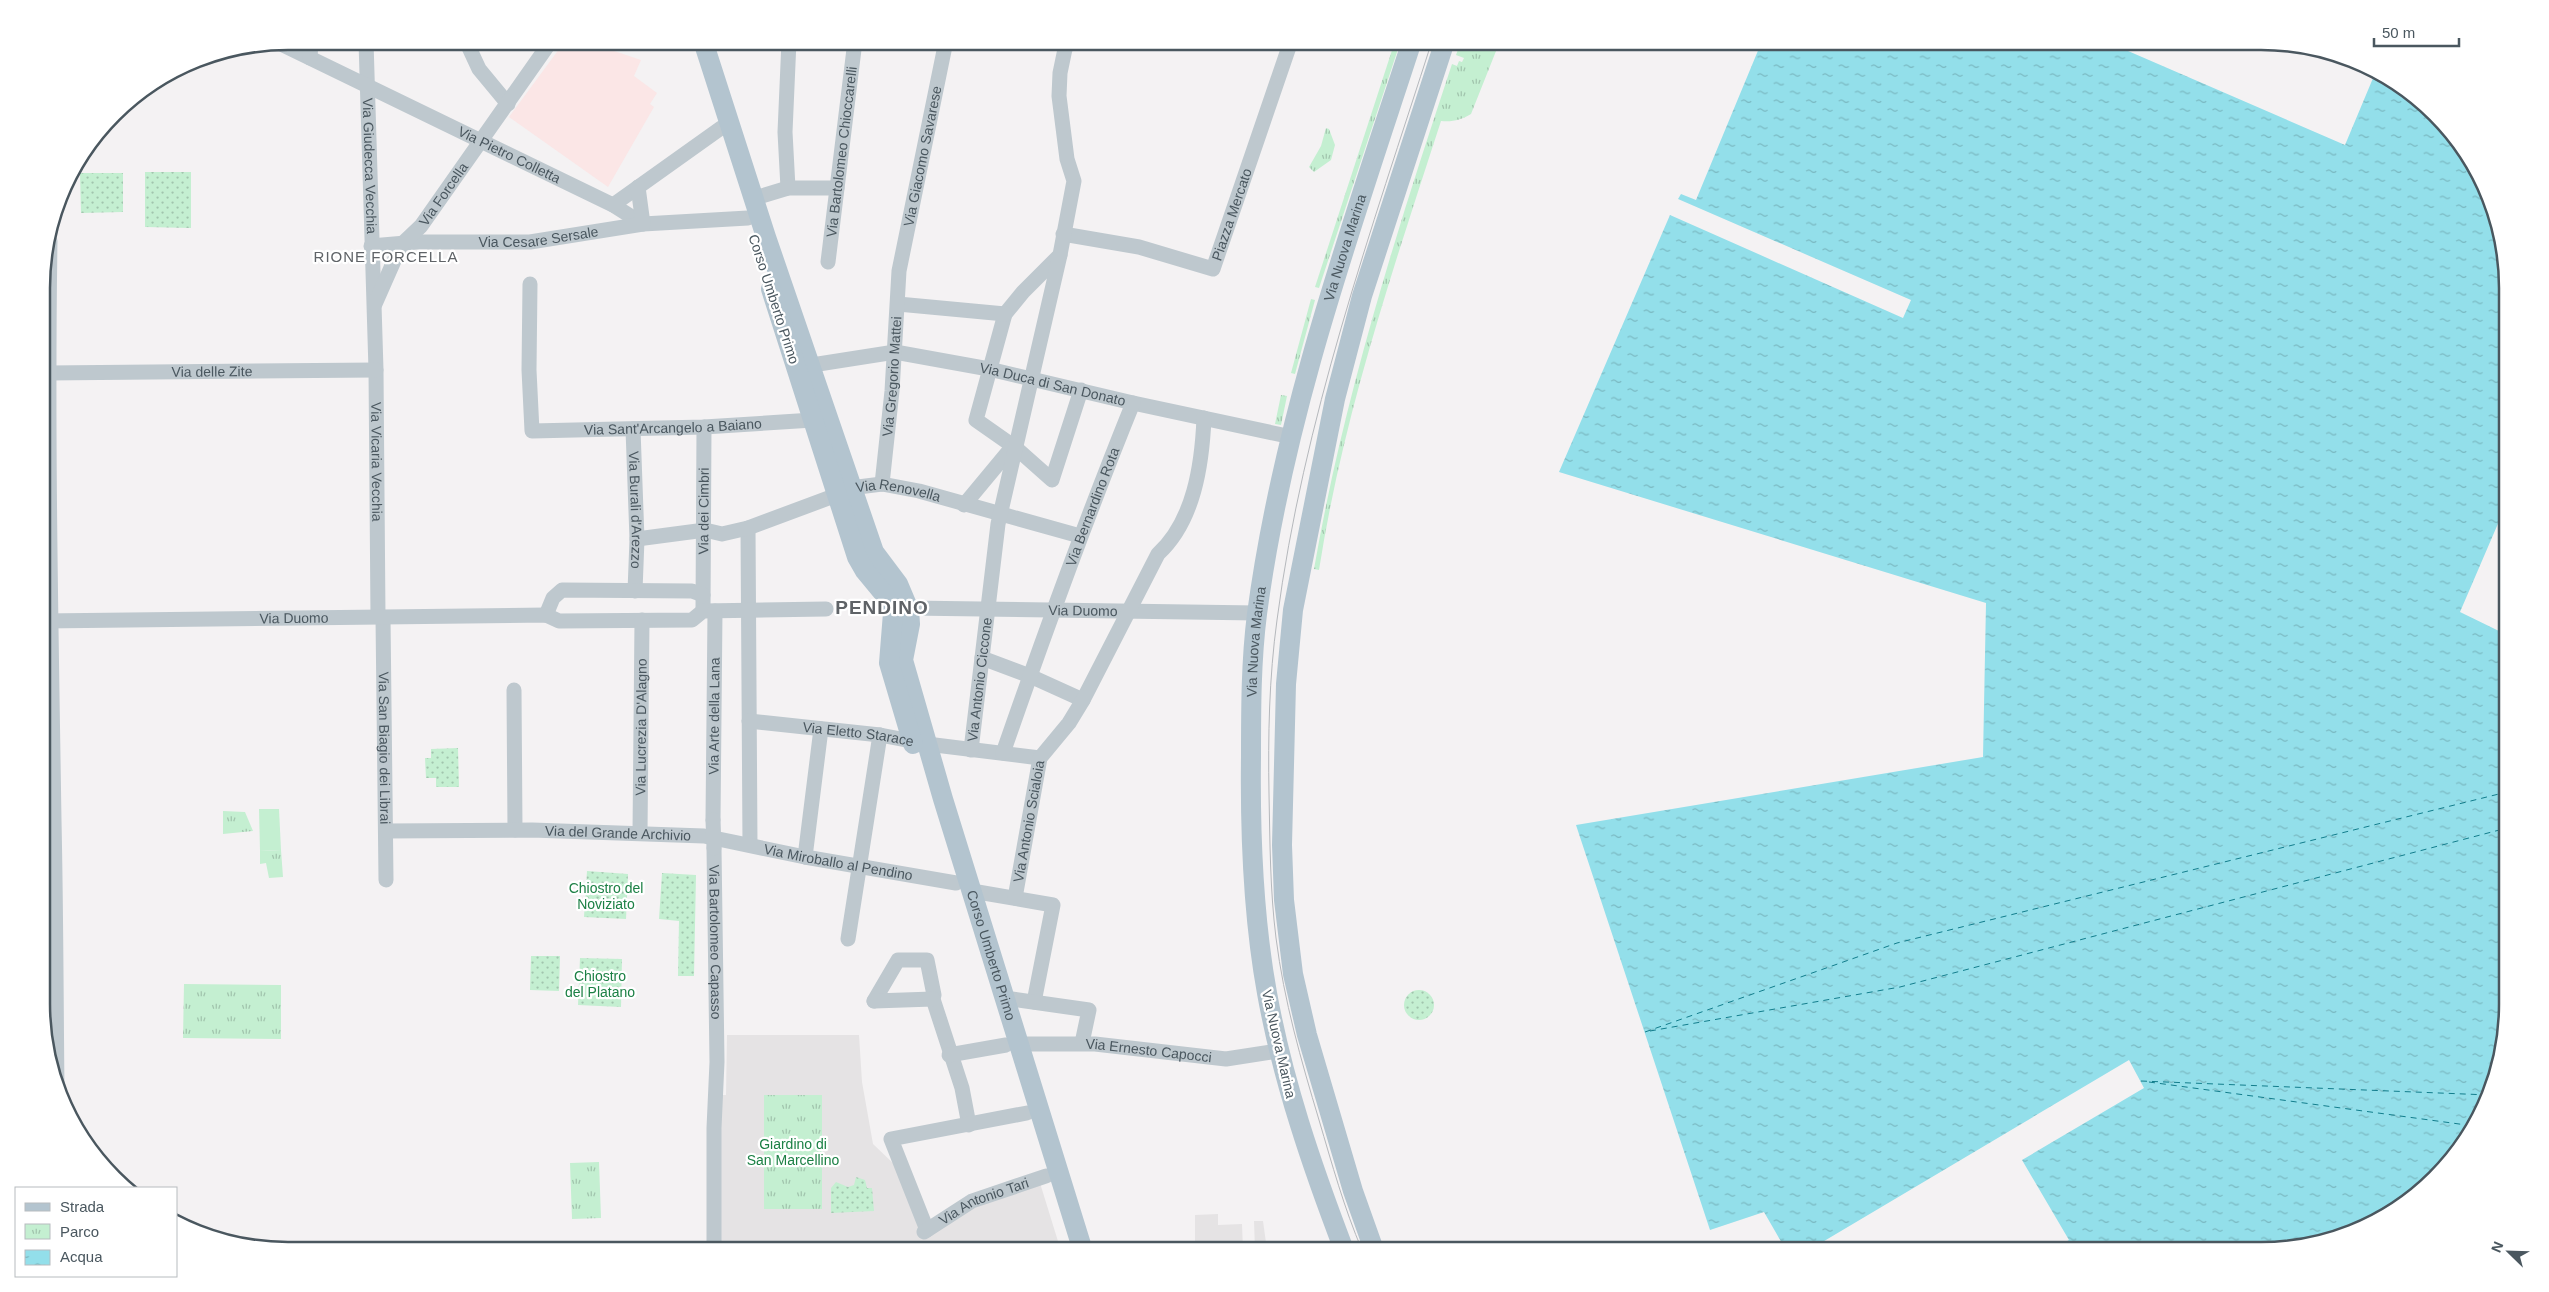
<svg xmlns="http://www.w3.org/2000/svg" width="2549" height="1292" viewBox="0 0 2549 1292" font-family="Helvetica,sans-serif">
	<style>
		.education { fill: #e5e3e4 }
		.medical { fill: #fbe6e6 }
		.grass { fill: url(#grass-dots) }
		.park { fill: url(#park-tufts) }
		.pitch { fill: #c4efd1 }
		.water { fill: url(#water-ripples) }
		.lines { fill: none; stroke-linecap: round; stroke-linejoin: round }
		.ferry { stroke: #127d8c; stroke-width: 1; stroke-dasharray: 6 5; stroke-linecap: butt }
		.minor { stroke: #bec8ce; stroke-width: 15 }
		.major { stroke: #b3c4cf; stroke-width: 20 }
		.tram { stroke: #b5b8bc; stroke-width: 1 }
		.minor-bridge { stroke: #bec8ce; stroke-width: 15 }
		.labels { text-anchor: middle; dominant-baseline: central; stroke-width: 4.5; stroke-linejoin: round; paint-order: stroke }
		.street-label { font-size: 14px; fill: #4a575f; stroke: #fff }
		.park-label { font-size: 14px; fill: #1c8045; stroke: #fff }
		.neighbourhood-label { font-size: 15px; letter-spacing: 1px; fill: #5f6367; stroke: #fff }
		.district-label { font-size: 19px; font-weight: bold; letter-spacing: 1px; fill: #5f6367; stroke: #fff }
		.rim { fill: none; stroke: #4a575f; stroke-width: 2.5 }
	</style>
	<defs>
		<pattern id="grass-dots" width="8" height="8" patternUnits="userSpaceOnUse" patternTransform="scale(1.25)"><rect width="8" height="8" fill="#c4efd1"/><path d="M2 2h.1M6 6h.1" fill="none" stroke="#a1c4ad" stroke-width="1.8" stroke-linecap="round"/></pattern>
		<pattern id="park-tufts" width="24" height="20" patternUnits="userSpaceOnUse" patternTransform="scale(1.25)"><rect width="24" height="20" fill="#c4efd1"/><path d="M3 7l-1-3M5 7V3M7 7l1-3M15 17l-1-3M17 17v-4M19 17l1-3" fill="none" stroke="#a1c4ad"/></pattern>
		<pattern id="water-ripples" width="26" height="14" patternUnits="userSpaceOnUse" patternTransform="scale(1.25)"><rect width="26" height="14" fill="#93dfea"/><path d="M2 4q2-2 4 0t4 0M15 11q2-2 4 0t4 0" fill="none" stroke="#7ab8c1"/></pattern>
	</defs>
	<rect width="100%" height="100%" fill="#f4f2f3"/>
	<!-- education -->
	<g class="education">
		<polygon points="727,1035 859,1035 862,1082 873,1144 895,1165 924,1237 985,1201 1040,1183 1061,1251 717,1251 718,1095 726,1095"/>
		<polygon points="1218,1214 1218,1225 1242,1224 1243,1251 1195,1251 1195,1215"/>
		<polygon points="1254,1221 1263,1221 1267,1250 1255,1250"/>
	</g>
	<!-- medical -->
	<polygon class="medical" points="565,41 585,41 641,60 634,76 657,93 650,104 654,107 608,187 509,117"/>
	<!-- grass -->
	<g class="grass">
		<polygon points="145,172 191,172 191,228 145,227"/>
		<polygon points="80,173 123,173 123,212 81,213"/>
		<polygon points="458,748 459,787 436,787 436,778 426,778 425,758 431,758 431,749"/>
		<polygon points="587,871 628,874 626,919 584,917"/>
		<polygon points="662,873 696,875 694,976 678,976 679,921 659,919"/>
		<polygon points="531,956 560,956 559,991 530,990"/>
		<polygon points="580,958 622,959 621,1007 578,1005"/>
		<circle cx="1419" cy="1005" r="15"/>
		<polygon points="856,1177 865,1180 867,1188 872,1188 874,1211 831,1213 831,1188 836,1182 848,1187 854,1185"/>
	</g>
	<!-- park -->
	<g class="park">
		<polygon points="1395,41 1400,43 1319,288 1315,287"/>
		<path d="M 1469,41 L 1500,41 L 1471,114 C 1461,120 1453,122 1441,121 C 1393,269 1343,416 1319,570 L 1314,569 C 1344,396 1397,230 1452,64 L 1457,66 L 1459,61 L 1462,62 L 1464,58 L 1456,55 L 1460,44 L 1467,46 Z"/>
		<polygon points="1326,128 1329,129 1335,145 1331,160 1314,172 1309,167 1321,146"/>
		<polygon points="1311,299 1315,300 1295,374 1291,373"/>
		<polygon points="1281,395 1287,396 1281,425 1275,424"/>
		<polygon points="223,811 245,812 253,831 223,834"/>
		<polygon points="281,850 283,877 269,878 266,863 260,864 260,851"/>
		<polygon points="184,984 281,985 281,1039 183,1038"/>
		<rect x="764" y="1095" width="58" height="114"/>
		<polygon points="599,1162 601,1218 572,1219 570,1163"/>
	</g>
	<!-- pitch -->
	<polygon class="pitch" points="259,809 279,809 281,850 260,851"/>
	<!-- water -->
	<polygon class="water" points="1762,41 2105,41 2345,145 2376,71 2423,102 2466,151 2495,209 2506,256 2506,505 2460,612 2499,631 2507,616 2508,1004 2499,1067 2482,1113 2446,1167 2398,1209 2340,1238 2276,1250 2052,1250 2069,1240 2022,1160 2144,1088 2129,1060 1809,1250 1786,1250 1764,1212 1710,1230 1576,825 1983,757 1986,603 1559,472 1670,215 1903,318 1911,300 1678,199 1681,194 1696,200"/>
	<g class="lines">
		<!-- ferry -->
		<g class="ferry">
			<polyline points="1650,1031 1900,987 2507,828"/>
			<polyline points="1645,1032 1897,943 2507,792"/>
			<polyline points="2141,1081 2489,1095"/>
			<polyline points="2149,1082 2474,1126"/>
		</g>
		<!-- minor -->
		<g class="minor">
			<path id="s1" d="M 366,41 L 376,370 L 378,617"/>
			<polyline points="466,41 479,69 508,104"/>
			<path id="s2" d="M 279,43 L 613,205 L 643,224 L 748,218"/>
			<polyline points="310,58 311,41"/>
			<polyline points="788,188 785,132 789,41"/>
			<polyline points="755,198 788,188 837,188"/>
			<polyline points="613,205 721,128"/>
			<path id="s3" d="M 1063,234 L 1139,247 L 1213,269 L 1291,41"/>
			<path d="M 50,241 C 47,434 51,627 54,820 C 56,910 56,999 57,1089"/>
			<path id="s4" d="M 371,246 L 417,242 L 530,242 L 643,224 L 638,187"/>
			<polyline points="1060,255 1023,292 1005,314 976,420 1016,448 1052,480 1081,390"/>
			<path id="s5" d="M 828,262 L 855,41"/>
			<path id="s6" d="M 530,284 L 529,370 L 532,431 L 704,427 L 813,420"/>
			<path id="s7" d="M 375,304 L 401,245 L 421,226 L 551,41"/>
			<polyline points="898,304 1005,314"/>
			<path id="s8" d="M 812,365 L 895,352 L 989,369 L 1133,403 L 1292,437"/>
			<path id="s9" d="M 48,373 L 376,370"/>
			<path id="s10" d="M 633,429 L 637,539 L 635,591"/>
			<path id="s11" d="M 882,484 L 892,391 L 899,271 L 946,41"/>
			<polyline points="964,505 1013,446"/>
			<polyline points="748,528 750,845"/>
			<path id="s12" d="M 637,539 L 705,530 L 722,534 L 748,528 L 858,487 L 882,484 L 919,491 L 1080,536"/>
			<path id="s13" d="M 909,608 L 1257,613"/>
			<path id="s14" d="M 703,611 L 704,427"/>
			<polyline points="546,615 553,598 562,590 692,591 703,595"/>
			<path id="s15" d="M 383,617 L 386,880"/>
			<path id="s16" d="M 43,621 L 546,615 L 559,621 L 692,620 L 703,611 L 826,609"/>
			<polyline points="982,658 1030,676 1083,700"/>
			<polyline points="514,690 515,830"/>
			<path id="s17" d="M 749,721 L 880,735 L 927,744 L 1040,758"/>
			<path id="s18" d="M 971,750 L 998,524 L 1060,255 L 1074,181 L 1067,159 L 1059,96 L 1060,73 L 1065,49 L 1070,41"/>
			<path id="s19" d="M 1003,753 C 1044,635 1086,519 1133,403"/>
			<path id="s20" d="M 713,820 L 715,611"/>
			<path id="s21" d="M 386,831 L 532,830 L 704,836 L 805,857 L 956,883"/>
			<path id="s22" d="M 640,833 L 642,620"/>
			<path id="s23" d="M 714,848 L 717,1062 L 714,1128 L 714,1251"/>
			<polyline points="805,857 821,729"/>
			<polyline points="972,891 1053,905 1034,1002"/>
			<path id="s24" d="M 1015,898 L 1040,758 L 1069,723 L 1083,700 L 1158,554 C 1194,521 1202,465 1204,418"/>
			<polyline points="848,939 880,735"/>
			<polyline points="1005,998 1089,1010 1082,1043"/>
			<polyline points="874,1001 898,960 927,960 934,995 933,999 962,1088 969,1125"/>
			<polyline points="874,1001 933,999"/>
			<path id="s25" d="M 1019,1044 L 1095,1044 L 1226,1059 L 1278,1051"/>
			<polyline points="949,1055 1006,1045"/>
			<polyline points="927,1230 891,1139 1027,1113"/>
			<path id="s26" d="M 924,1232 L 972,1201 L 1046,1176"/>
		</g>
		<!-- major -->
		<g class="major">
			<path id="s27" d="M 703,41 L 766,237 L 874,552 L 898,584 L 909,610 L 910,624 L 903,660 L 943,799 L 1083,1251"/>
			<polyline points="771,289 857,557 865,571 884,594 893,613 889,663 913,744"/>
			<path id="s28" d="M 1344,1250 C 1312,1166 1283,1082 1267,993 C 1253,916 1250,836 1251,757 C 1251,709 1251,661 1257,614 C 1283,418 1351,228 1412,41"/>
			<polyline points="1374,1250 1353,1191 1307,1035 1293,974 1284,900 1282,845 1286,684 1293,610 1335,399 1362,296 1445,41"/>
		</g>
		<!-- tram -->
		<path class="tram" d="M 1362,1250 C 1344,1208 1332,1164 1319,1120 C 1301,1060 1284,1001 1276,938 C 1270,890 1270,842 1269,794 C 1268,736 1269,678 1277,620 C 1303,421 1371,231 1432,41"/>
		<!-- minor-bridge -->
		<polyline class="minor-bridge" points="713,820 714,848"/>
	</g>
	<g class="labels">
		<!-- street labels -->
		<g class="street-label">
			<text stroke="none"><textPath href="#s5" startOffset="111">Via Bartolomeo Chioccarelli</textPath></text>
			<text stroke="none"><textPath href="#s2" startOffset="256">Via Pietro Colletta</textPath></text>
			<text stroke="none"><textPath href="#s11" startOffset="331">Via Giacomo Savarese</textPath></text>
			<text stroke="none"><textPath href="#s1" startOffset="125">Via Giudecca Vecchia</textPath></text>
			<text stroke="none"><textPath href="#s7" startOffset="131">Via Forcella</textPath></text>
			<text stroke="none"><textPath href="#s3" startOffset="212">Piazza Mercato</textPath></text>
			<text stroke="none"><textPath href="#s4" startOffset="168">Via Cesare Sersale</textPath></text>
			<text stroke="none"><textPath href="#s28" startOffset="1026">Via Nuova Marina</textPath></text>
			<text transform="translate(774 299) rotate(72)">Corso Umberto Primo</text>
			<text stroke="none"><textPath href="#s9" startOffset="164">Via delle Zite</textPath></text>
			<text stroke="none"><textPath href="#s11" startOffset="108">Via Gregorio Mattei</textPath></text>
			<text stroke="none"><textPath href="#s8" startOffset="245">Via Duca di San Donato</textPath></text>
			<text stroke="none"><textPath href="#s6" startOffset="288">Via Sant'Arcangelo a Baiano</textPath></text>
			<text stroke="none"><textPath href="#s1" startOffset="421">Via Vicaria Vecchia</textPath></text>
			<text stroke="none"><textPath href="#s12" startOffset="271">Via Renovella</textPath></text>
			<text stroke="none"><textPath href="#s19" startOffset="262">Via Bernardino Rota</textPath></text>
			<text stroke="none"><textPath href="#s10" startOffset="81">Via Burali d'Arezzo</textPath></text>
			<text stroke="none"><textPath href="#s14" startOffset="100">Via dei Cimbri</textPath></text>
			<text stroke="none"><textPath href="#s13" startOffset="174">Via Duomo</textPath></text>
			<text stroke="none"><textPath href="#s16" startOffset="251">Via Duomo</textPath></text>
			<text stroke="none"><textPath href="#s28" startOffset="621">Via Nuova Marina</textPath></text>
			<text stroke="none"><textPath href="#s18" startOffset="71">Via Antonio Ciccone</textPath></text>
			<text stroke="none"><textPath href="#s20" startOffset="104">Via Arte della Lana</textPath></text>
			<text stroke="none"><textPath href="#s22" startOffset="106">Via Lucrezia D'Alagno</textPath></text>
			<text stroke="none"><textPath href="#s17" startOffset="110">Via Eletto Starace</textPath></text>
			<text stroke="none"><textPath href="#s15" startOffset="131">Via San Biagio dei Librai</textPath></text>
			<text stroke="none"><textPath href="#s24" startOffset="78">Via Antonio Scialoia</textPath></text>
			<text stroke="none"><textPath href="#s21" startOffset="232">Via del Grande Archivio</textPath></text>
			<text stroke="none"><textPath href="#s21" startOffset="455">Via Miroballo al Pendino</textPath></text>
			<text stroke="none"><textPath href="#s23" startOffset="94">Via Bartolomeo Capasso</textPath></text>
			<text stroke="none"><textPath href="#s27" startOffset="966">Corso Umberto Primo</textPath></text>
			<text transform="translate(1279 1044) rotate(77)">Via Nuova Marina</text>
			<text stroke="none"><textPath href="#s25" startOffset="130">Via Ernesto Capocci</textPath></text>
			<text stroke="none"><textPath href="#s26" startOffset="68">Via Antonio Tari</textPath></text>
		</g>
		<!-- park labels -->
		<g class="park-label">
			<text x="606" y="888">Chiostro del<tspan x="606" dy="16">Noviziato</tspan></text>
			<text x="600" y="976">Chiostro<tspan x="600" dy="16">del Platano</tspan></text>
			<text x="793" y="1144">Giardino di<tspan x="793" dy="16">San Marcellino</tspan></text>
		</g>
		<!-- neighbourhood labels -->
		<g class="neighbourhood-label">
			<text x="386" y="256">RIONE FORCELLA</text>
		</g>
		<!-- district labels -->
		<g class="district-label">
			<text x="882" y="607">PENDINO</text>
		</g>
	</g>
	<!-- crop -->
	<path d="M0 0H2549V1292H0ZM288 50H2261A238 238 0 0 1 2499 288V1004A238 238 0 0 1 2261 1242H288A238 238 0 0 1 50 1004V288A238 238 0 0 1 288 50Z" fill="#fff" fill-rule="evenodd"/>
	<path class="rim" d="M288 50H2261A238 238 0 0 1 2499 288V1004A238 238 0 0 1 2261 1242H288A238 238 0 0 1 50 1004V288A238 238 0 0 1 288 50Z"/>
	<!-- legend -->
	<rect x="15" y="1187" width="162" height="90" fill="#ffffff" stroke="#b7bcbf"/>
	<rect x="25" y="1203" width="25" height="8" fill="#b3c4cf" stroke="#b7bcbf"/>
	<text x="60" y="1212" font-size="15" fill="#4a575f">Strada</text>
	<rect x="25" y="1224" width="25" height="15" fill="url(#park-tufts)" stroke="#b7bcbf"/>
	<text x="60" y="1237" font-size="15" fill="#4a575f">Parco</text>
	<rect x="25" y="1250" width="25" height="15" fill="url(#water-ripples)" stroke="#b7bcbf"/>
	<text x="60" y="1262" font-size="15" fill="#4a575f">Acqua</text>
	<!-- north arrow -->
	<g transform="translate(2509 1252) rotate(293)" stroke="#ffffff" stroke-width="4" paint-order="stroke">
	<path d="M0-4L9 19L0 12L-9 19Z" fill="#4a575f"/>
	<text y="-8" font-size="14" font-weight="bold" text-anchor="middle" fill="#4a575f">N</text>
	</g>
	<!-- scale -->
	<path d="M2374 38v8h85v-8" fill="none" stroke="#4a575f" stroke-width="2.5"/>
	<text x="2382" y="38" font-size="15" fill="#4a575f" stroke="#ffffff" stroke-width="4" paint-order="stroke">50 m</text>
</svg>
